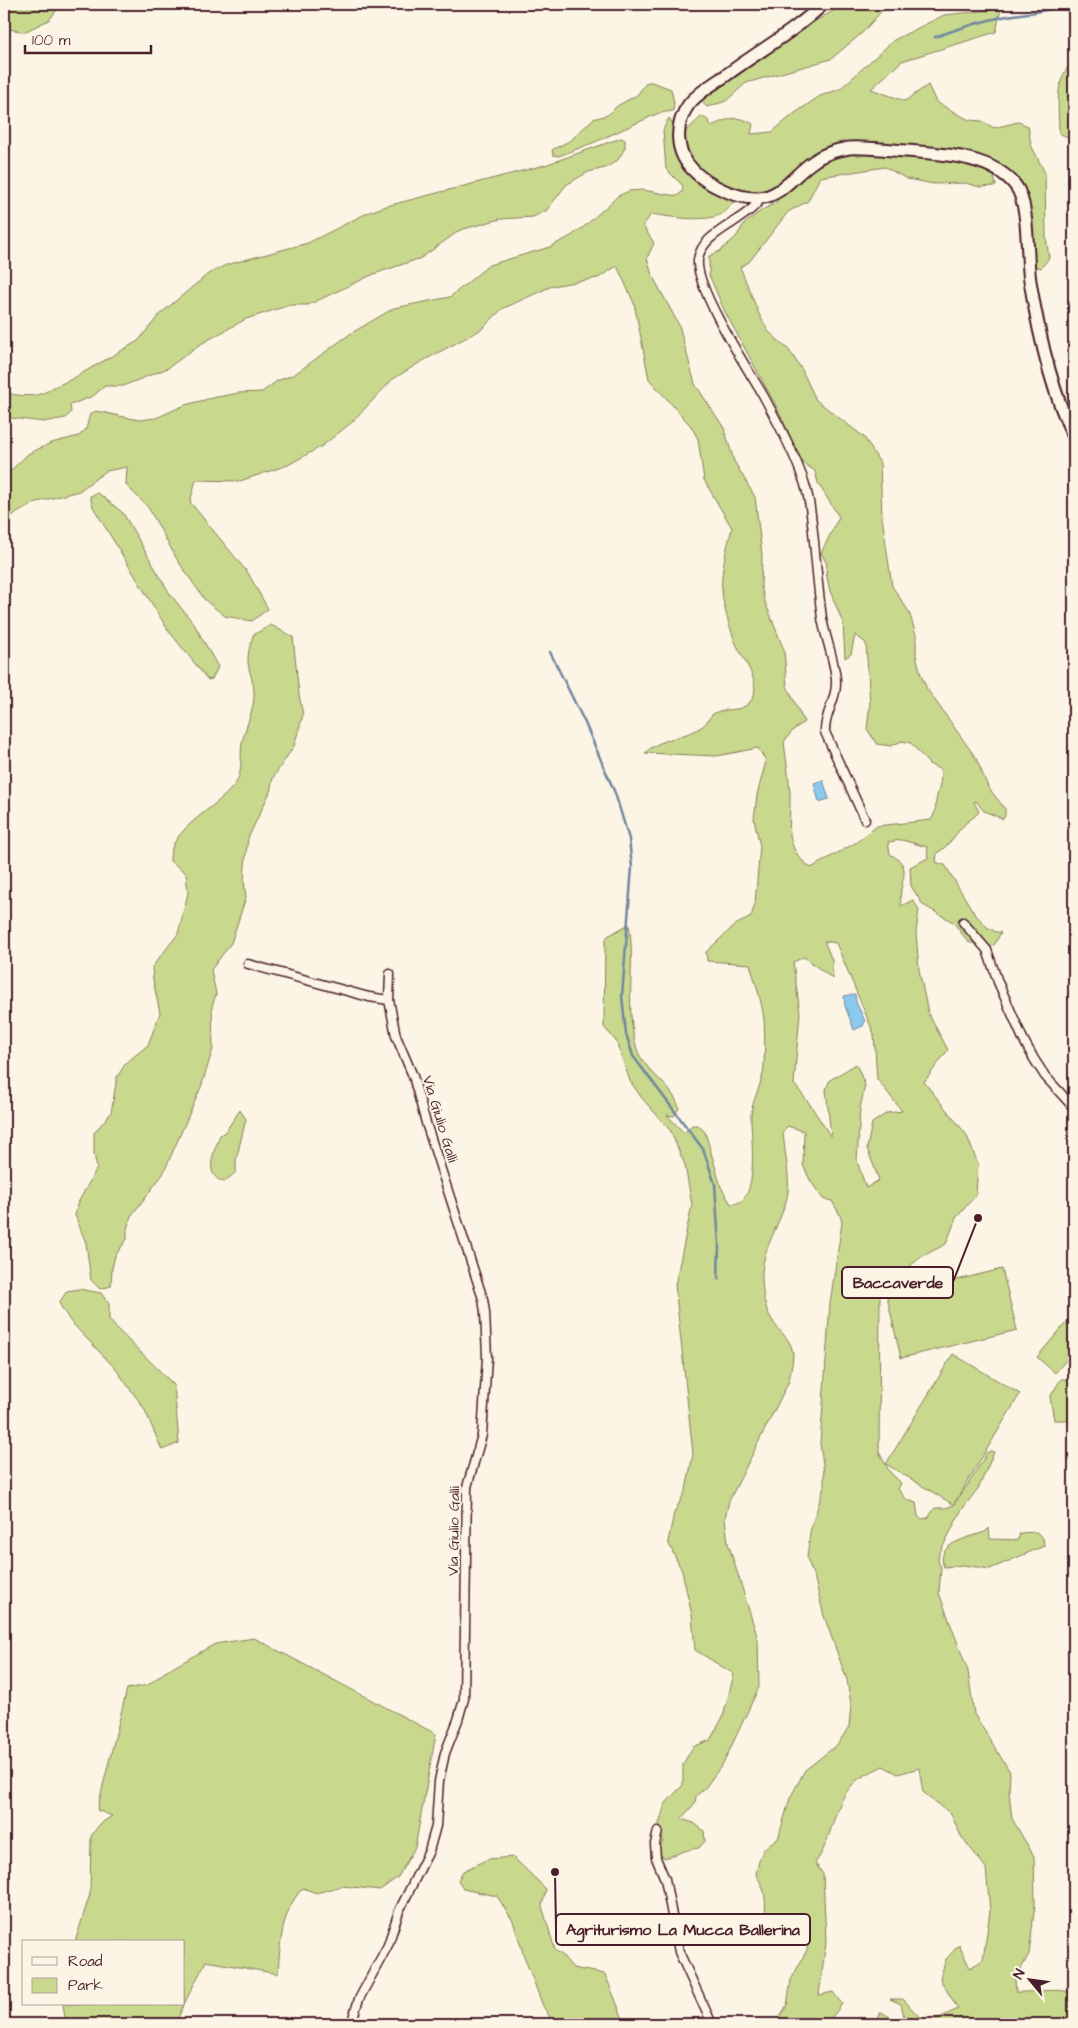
<svg xmlns="http://www.w3.org/2000/svg" width="1078" height="2028" viewBox="0 0 1078 2028" font-family="'Architects Daughter',sans-serif">
	<style>
		.green { fill: #c8d98d; stroke: #897c5c; fill-rule: evenodd }
		.water { fill: #8bcaec; stroke: #71869f }
		.lines { fill: none; stroke-linecap: round; stroke-linejoin: round }
		.stream { stroke: #71869f; stroke-width: 2.5 }
		.street-casing { stroke: #4a1f2b; stroke-width: 11 }
		.secondary-casing { stroke: #4a1f2b; stroke-width: 15 }
		.street { stroke: #fcf5e5; stroke-width: 8 }
		.secondary { stroke: #fcf5e5; stroke-width: 11 }
		.labels { text-anchor: middle; dominant-baseline: central; stroke-width: 4; stroke-linejoin: round; paint-order: stroke }
		.street-label { font-size: 15px; fill: #4a1f2b; stroke: #fcf5e5 }
		.leader { fill: none; stroke: #4a1f2b; stroke-width: 2 }
		.callout-dot { fill: #4a1f2b; stroke: #fcf5e5; stroke-width: 2 }
		.callout { fill: #fcf5e5; stroke: #4a1f2b; stroke-width: 2 }
		.callout-label { font-size: 16px; text-anchor: middle; font-weight: bold; fill: #4a1f2b }
	</style>
	<rect width="100%" height="100%" fill="#fcf5e5"/>
	<filter id="ink" filterUnits="userSpaceOnUse"><feTurbulence type="fractalNoise" baseFrequency=".02" numOctaves="2"/><feDisplacementMap in="SourceGraphic" scale="10" xChannelSelector="R" yChannelSelector="G"/><feConvolveMatrix kernelMatrix="1 2 1 2 8 2 1 2 1" color-interpolation-filters="sRGB"/></filter>
	<g filter="url(#ink)">
		<!-- green -->
		<g class="green">
			<polygon points="4,4 59,4 59,7 49,20 24,32 4,28"/>
			<polygon points="845,4 888,4 862,33 831,59 746,83 726,101 707,107 700,100 802,29"/>
			<path d="M 1001,9 L 996,32 L 902,61 L 871,89 L 905,101 L 928,85 L 936,102 L 969,120 L 982,121 L 994,128 L 1018,122 L 1028,126 L 1031,145 L 1045,173 L 1046,236 L 1049,258 L 1041,268 L 1034,266 C 1033,245 1033,197 1020,181 C 1014,173 1006,169 998,164 L 994,176 L 996,186 L 980,187 L 965,183 L 934,184 L 907,179 L 885,167 L 820,177 L 808,201 L 788,212 L 749,262 L 740,267 L 759,314 L 768,331 L 788,349 L 801,368 L 816,400 L 864,437 L 880,463 L 882,517 L 892,586 L 909,612 L 916,635 L 916,655 L 921,675 L 927,689 L 976,758 L 988,787 L 1005,809 L 1005,816 L 1003,819 L 984,811 L 976,801 L 974,802 L 979,812 C 974,818 968,820 963,826 C 954,836 949,846 937,853 L 936,862 L 945,865 L 974,913 L 987,927 L 996,932 L 1001,932 L 995,944 L 989,948 L 968,942 L 953,922 L 923,905 L 911,886 L 910,867 L 928,858 L 927,847 L 902,840 L 888,842 L 890,854 C 908,864 905,872 901,889 C 900,895 901,901 901,906 L 913,900 L 919,910 L 916,932 L 919,970 L 928,1013 L 948,1050 L 924,1082 L 966,1134 L 978,1164 L 976,1195 L 956,1218 L 946,1244 L 921,1257 L 880,1291 L 879,1452 L 889,1471 L 901,1483 L 898,1489 L 906,1499 L 916,1503 L 918,1516 L 921,1519 L 928,1518 L 935,1508 L 945,1508 L 954,1505 L 886,1464 L 953,1354 L 1020,1394 L 954,1504 L 969,1483 L 987,1453 L 990,1451 L 994,1452 L 979,1487 L 961,1511 L 939,1554 L 938,1561 L 941,1567 L 939,1593 L 968,1671 L 974,1714 L 1010,1772 L 1009,1792 L 1012,1819 L 1034,1856 L 1035,1904 L 1029,1954 L 1015,1980 L 1016,1992 C 1036,1993 1054,1987 1074,1993 L 1074,2024 L 875,2024 L 881,2012 L 892,2018 L 905,2021 L 901,2004 L 890,1999 L 903,1999 L 926,2024 L 958,2009 L 940,1979 L 946,1959 L 959,1945 L 970,1968 L 983,1960 L 990,1911 L 986,1868 L 961,1836 L 951,1814 L 923,1792 L 919,1768 L 898,1774 L 883,1766 C 874,1771 860,1776 853,1784 C 832,1806 833,1840 815,1863 L 823,1874 L 826,1942 L 819,1995 L 833,1992 L 842,2004 L 827,2024 L 775,2024 L 787,2005 L 791,1980 L 807,1950 L 809,1937 L 804,1928 L 796,1921 L 782,1915 L 765,1917 C 766,1899 766,1890 756,1875 C 760,1857 760,1847 778,1839 L 790,1798 L 805,1770 L 837,1745 L 849,1727 L 851,1704 L 847,1680 L 824,1616 L 815,1580 L 807,1558 L 810,1532 L 824,1487 L 824,1473 L 820,1443 L 822,1418 L 830,1303 L 842,1223 L 840,1215 L 832,1201 L 823,1199 L 810,1180 L 803,1165 L 804,1131 L 787,1126 L 783,1132 C 784,1148 790,1178 788,1192 C 783,1222 760,1249 762,1280 C 763,1294 764,1307 772,1320 C 779,1333 792,1338 793,1355 C 793,1363 790,1373 789,1381 L 729,1501 L 725,1518 L 728,1543 L 758,1639 L 759,1687 L 724,1762 L 705,1788 L 696,1796 L 695,1803 L 681,1819 L 694,1823 L 704,1831 L 705,1841 L 699,1848 C 686,1849 676,1855 664,1858 L 658,1852 L 663,1841 L 659,1824 L 665,1804 L 683,1785 L 683,1764 L 693,1747 L 710,1740 L 723,1717 L 734,1674 L 695,1650 L 692,1615 L 682,1571 L 668,1542 L 674,1513 L 686,1490 L 693,1454 L 675,1285 L 692,1205 L 685,1165 L 670,1130 L 641,1097 L 630,1081 L 616,1041 L 604,1027 L 605,941 L 608,936 L 629,924 C 636,966 624,1008 637,1049 C 645,1073 673,1085 679,1108 L 674,1116 L 667,1115 L 684,1133 L 692,1125 L 698,1125 L 705,1132 L 721,1187 L 731,1204 C 762,1206 750,1133 751,1115 C 752,1101 760,1088 763,1074 C 765,1062 765,1033 764,1020 C 762,1001 755,982 750,964 L 707,961 L 706,952 L 735,925 L 751,917 L 755,904 L 760,846 L 754,819 L 757,795 L 766,761 L 758,748 L 717,756 L 645,753 C 659,738 686,738 703,726 C 707,723 709,717 713,714 C 723,707 740,713 749,703 C 766,686 741,658 735,641 C 730,628 723,606 722,592 C 720,571 727,548 732,528 L 704,480 L 698,439 L 691,426 L 649,379 L 634,303 L 617,266 L 598,278 L 552,286 L 502,309 L 482,329 L 419,363 L 393,379 L 351,423 L 322,446 L 288,465 L 240,481 L 196,480 L 190,502 L 248,573 L 268,609 L 252,621 L 225,616 L 205,600 L 178,561 L 148,507 L 126,485 L 127,467 L 106,471 L 79,491 L 37,502 L 4,520 L 4,477 L 28,454 L 51,443 L 79,436 L 86,429 L 90,414 L 96,411 L 139,420 L 156,418 L 185,405 L 212,398 L 239,393 L 262,392 L 277,381 L 295,374 L 350,334 L 394,308 L 450,297 L 489,265 L 550,247 L 571,236 L 585,226 L 618,196 L 629,191 L 642,190 L 677,196 L 682,192 L 683,186 L 666,169 L 663,130 L 669,118 L 676,128 L 684,133 L 702,116 L 709,121 L 711,126 C 729,119 735,114 753,124 L 751,134 L 772,132 L 795,113 L 820,96 L 840,89 L 894,40 L 944,15 ZM 730,185 L 753,193 L 768,189 L 773,193 L 777,202 L 762,210 L 744,224 L 736,237 L 720,251 L 709,256 L 709,275 L 725,312 L 775,404 L 803,463 L 815,471 L 818,483 L 839,517 L 821,553 L 827,564 L 826,573 L 830,591 L 843,623 L 845,658 L 851,654 L 855,635 L 866,643 L 870,704 L 867,729 L 877,744 L 891,746 L 902,741 L 911,743 L 929,764 L 941,770 C 941,782 940,785 937,796 C 934,806 938,809 931,820 L 877,826 L 857,842 L 811,868 C 782,847 791,824 790,793 C 789,776 786,759 784,742 L 792,731 L 804,722 L 787,686 L 784,650 L 765,602 L 761,586 L 762,555 L 755,497 L 734,461 L 724,428 L 695,384 L 679,325 L 652,275 L 647,258 L 654,243 L 643,226 L 651,214 C 671,217 704,223 722,214 C 728,210 732,204 735,199 L 724,186 ZM 824,941 L 836,943 L 874,1034 L 877,1079 L 902,1111 L 887,1113 L 872,1123 L 867,1148 L 879,1180 L 866,1188 L 857,1161 L 860,1109 L 865,1085 L 856,1064 L 830,1080 L 826,1089 L 831,1137 L 809,1103 L 794,1084 L 800,1013 L 793,962 L 804,957 L 833,979 L 832,960 Z"/>
			<path d="M 1074,60 L 1074,137 L 1069,138 L 1059,133 C 1059,106 1053,81 1074,60 Z"/>
			<polygon points="647,82 652,82 671,89 674,103 673,111 659,113 595,142 559,156 553,155 552,150 571,140 593,119 608,115 617,106 637,95"/>
			<path d="M 621,138 L 625,140 L 625,148 L 618,160 L 605,168 L 588,172 L 566,185 L 547,210 L 533,217 L 500,219 L 460,230 L 421,258 L 374,274 L 308,305 L 290,305 L 246,319 L 199,345 L 168,368 L 123,386 L 105,386 L 93,396 L 70,405 L 71,412 L 66,418 L 43,422 L 4,417 L 4,392 C 19,397 40,398 52,388 L 72,379 L 138,341 L 160,314 L 208,274 L 226,265 L 308,243 L 367,213 L 383,207 L 545,165 Z"/>
			<polygon points="98,493 123,513 170,594 194,624 218,667 212,679 208,680 168,630 93,507 90,496"/>
			<path d="M 271,625 L 293,637 L 299,695 L 303,715 L 294,746 L 273,778 L 270,792 L 248,838 L 246,853 L 244,881 L 246,897 L 231,943 L 211,970 L 216,994 L 212,1006 L 213,1049 L 201,1087 L 163,1174 L 131,1216 L 127,1229 L 127,1239 L 115,1256 L 112,1268 L 111,1286 L 100,1289 L 91,1280 L 86,1243 L 75,1215 L 79,1201 L 97,1168 L 94,1154 L 94,1133 L 111,1113 L 117,1077 L 126,1063 L 148,1045 L 160,1013 L 153,980 L 152,967 L 178,934 L 188,893 L 186,873 L 170,861 C 168,827 223,806 237,781 C 243,769 240,756 242,743 C 245,727 254,711 254,695 C 255,682 247,670 248,657 C 248,650 252,642 253,635 Z"/>
			<path d="M 240,1110 L 246,1119 L 236,1160 L 236,1172 L 224,1182 C 202,1175 215,1150 220,1135 L 225,1132 Z"/>
			<polygon points="1002,1269 1017,1330 901,1358 887,1297"/>
			<polygon points="79,1289 101,1293 109,1304 109,1319 117,1329 174,1385 179,1443 162,1450 144,1408 115,1368 70,1321 59,1303 67,1291"/>
			<polygon points="1071,1317 1074,1319 1074,1351 1055,1373 1037,1357"/>
			<polygon points="1061,1379 1074,1379 1074,1424 1066,1420 1054,1420 1050,1397"/>
			<path d="M 989,1528 L 990,1539 L 1018,1540 L 1020,1533 L 1036,1532 L 1043,1538 L 1044,1546 L 990,1569 L 963,1565 L 944,1567 C 934,1543 969,1538 985,1532 Z"/>
			<path d="M 254,1638 L 436,1734 L 415,1847 L 398,1877 L 380,1890 L 342,1886 L 316,1893 L 303,1888 C 281,1911 280,1944 278,1974 L 206,1961 L 184,2004 L 184,1942 L 75,1942 L 90,1894 L 91,1836 L 100,1824 L 112,1816 L 97,1810 L 127,1689 L 148,1685 L 165,1672 L 215,1644 Z"/>
			<polygon points="513,1857 546,1889 542,1906 555,1950 562,1955 573,1968 605,1974 625,2024 554,2024 543,2006 524,1956 513,1921 497,1896 463,1889 458,1880 463,1871 488,1859"/>
			<polygon points="63,2004 184,2004 178,2018 179,2024 66,2024"/>
		</g>
		<!-- water -->
		<g class="water">
			<polygon points="823,780 829,799 819,802 814,783"/>
			<polygon points="855,994 856,1002 865,1021 863,1026 854,1030 845,1006 844,996"/>
		</g>
		<g class="lines">
			<!-- stream -->
			<g class="stream">
				<path d="M 935,37 C 960,28 987,19 1014,15 C 1032,12 1045,12 1063,4"/>
				<polyline points="550,652 585,723 615,793 629,839 632,867 622,996 626,1034 633,1056 703,1149 715,1184 719,1245 718,1279"/>
			</g>
			<defs>
				<g id="street">
					<path d="M 761,198 C 747,222 701,231 698,260 C 695,288 747,368 763,395 C 777,421 792,448 802,476 C 809,494 811,513 813,532 C 816,560 818,589 822,618 C 825,637 837,667 836,684 C 836,701 824,715 825,732 L 865,820"/>
					<polyline points="963,922 987,950 998,982 1023,1039 1034,1059 1045,1076 1074,1108"/>
					<polyline points="248,964 369,997 389,1000"/>
					<polyline points="658,1831 655,1844 656,1858 665,1879 679,1952 712,2024"/>
					<polyline points="586,1921 607,1927 676,1937"/>
					<polyline points="351,2024 359,1999 388,1945 399,1911 429,1851 436,1826 439,1781 445,1753 458,1720 464,1699 467,1487 482,1435 487,1358 485,1312 483,1299 426,1123 413,1076 396,1036 389,1000 390,974"/>
				</g>
				<path id="secondary" d="M 823,4 C 794,32 757,52 725,76 C 713,84 699,92 689,104 C 674,125 675,152 693,170 C 707,185 737,199 758,198 C 782,197 795,173 814,161 C 824,153 837,150 849,148 C 868,147 887,150 906,151 C 941,154 991,155 1015,185 C 1030,203 1026,256 1030,281 C 1038,330 1052,393 1074,437"/>
			</defs>
			<!-- street casing -->
			<use href="#street" class="street-casing"/>
			<!-- secondary casing -->
			<use href="#secondary" class="secondary-casing"/>
			<!-- street -->
			<use href="#street" class="street"/>
			<!-- secondary -->
			<use href="#secondary" class="secondary"/>
		</g>
	</g>
	<g class="labels">
		<!-- street labels -->
		<g class="street-label">
			<text transform="translate(440 1119) rotate(73)">Via Giulio Galli</text>
			<text transform="translate(454 1531) rotate(-89)">Via Giulio Galli</text>
		</g>
	</g>
	<!-- callouts -->
	<path class="leader" d="M978 1218L953 1282M555 1872L556 1929"/>
	<g class="callout-dot">
		<circle cx="978" cy="1218" r="5"/>
		<circle cx="555" cy="1872" r="5"/>
	</g>
	<g class="callout">
		<rect x="842" y="1267" width="111" height="31" rx="5"/>
		<rect x="556" y="1914" width="254" height="31" rx="5"/>
	</g>
	<g class="callout-label">
		<text x="898" y="1288">Baccaverde</text>
		<text x="683" y="1935">Agriturismo La Mucca Ballerina</text>
	</g>
	<!-- margin -->
	<rect width="1078" height="2028" fill="none" stroke="#fcf5e5" stroke-width="20"/>
	<rect x="10" y="10" width="1058" height="2008" fill="none" stroke="#4a1f2b" stroke-width="2" filter="url(#ink)"/>
	<!-- legend -->
	<rect x="22" y="1940" width="162" height="65" fill="#fcf5e5" stroke="#b59f9b"/>
	<rect x="32" y="1957" width="25" height="8" fill="#fcf5e5" stroke="#b59f9b"/>
	<text x="68" y="1966" font-size="15" fill="#4a1f2b">Road</text>
	<rect x="32" y="1978" width="25" height="15" fill="#c8d98d" stroke="#b59f9b"/>
	<text x="68" y="1990" font-size="15" fill="#4a1f2b">Park</text>
	<!-- north arrow -->
	<g transform="translate(1030 1980) rotate(299)" stroke="#fcf5e5" stroke-width="4" paint-order="stroke">
	<path d="M0-4L9 19L0 12L-9 19Z" fill="#4a1f2b"/>
	<text y="-8" font-size="14" font-weight="bold" text-anchor="middle" fill="#4a1f2b">N</text>
	</g>
	<!-- scale -->
	<path d="M25 45v8h126v-8" fill="none" stroke="#4a1f2b" stroke-width="2.5"/>
	<text x="32" y="45" font-size="15" fill="#4a1f2b" stroke="#fcf5e5" stroke-width="4" paint-order="stroke">100 m</text>
</svg>
